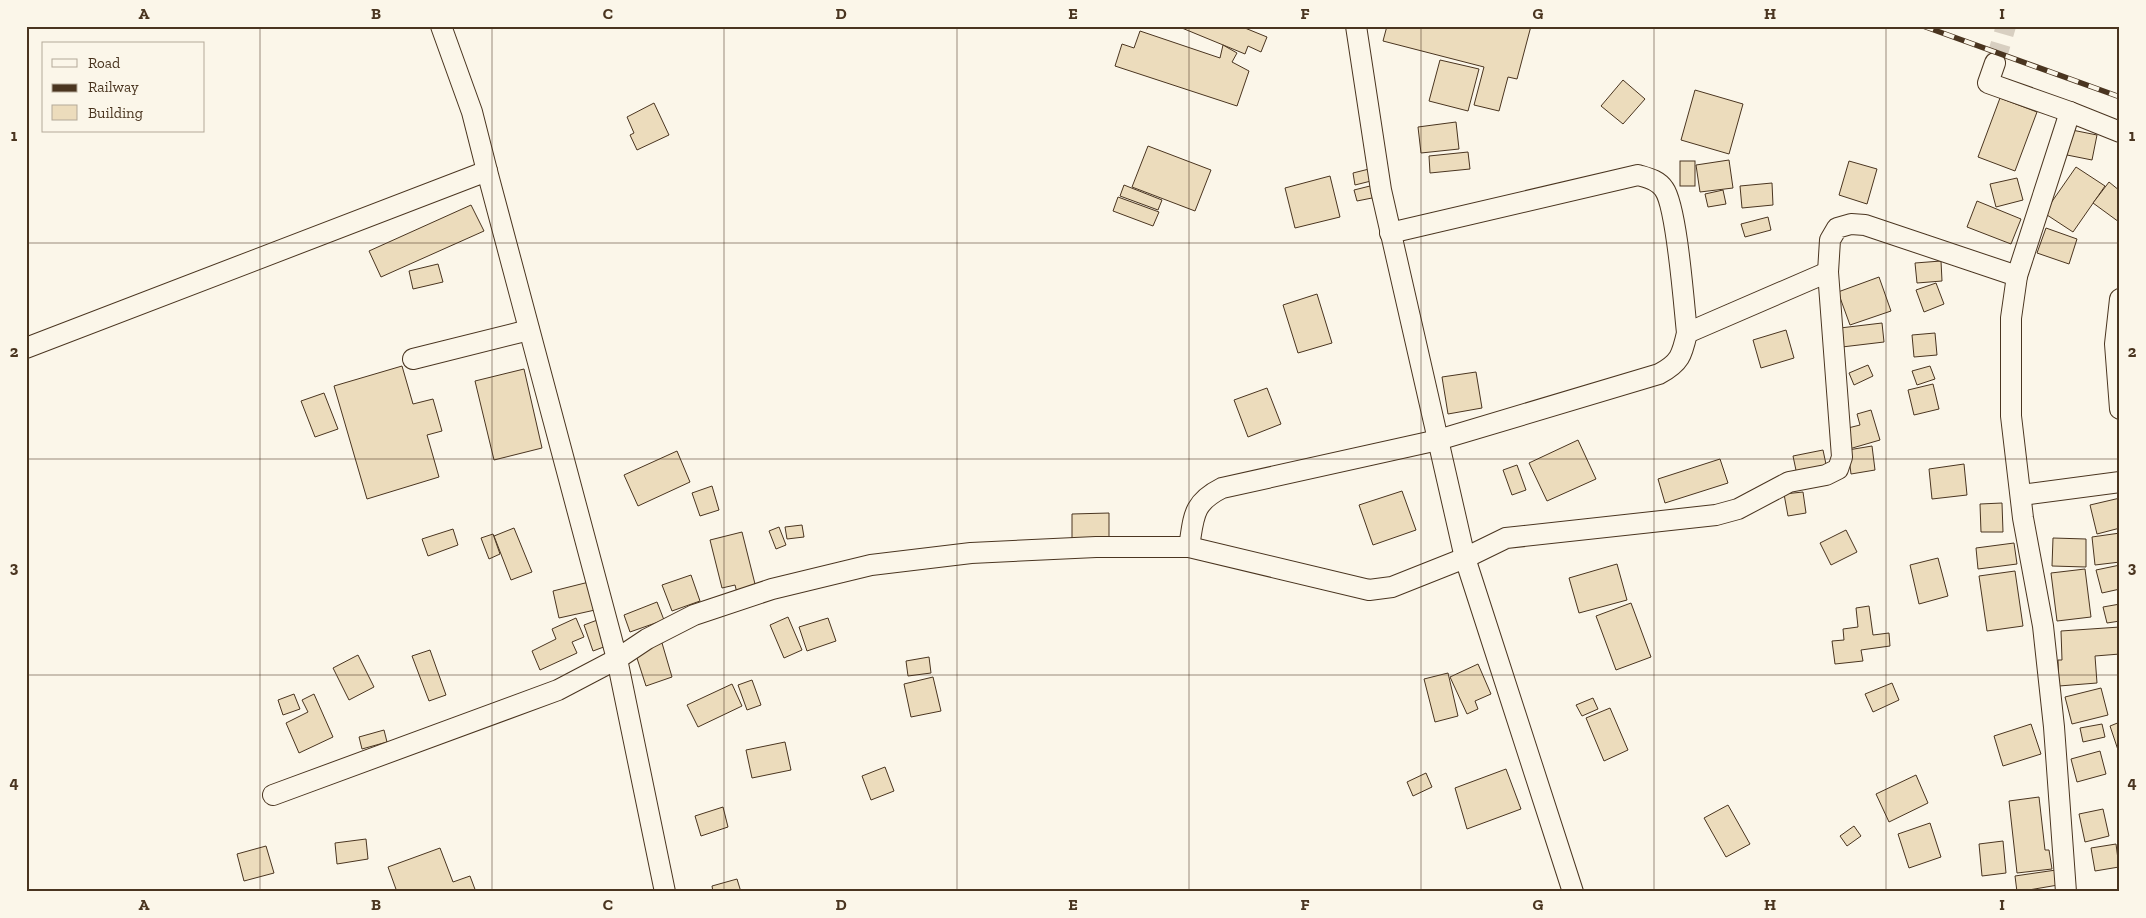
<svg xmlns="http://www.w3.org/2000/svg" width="2146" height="918" viewBox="0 0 2146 918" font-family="'Zilla Slab',serif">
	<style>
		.building { fill: #ecdcbc; stroke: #4a3520 }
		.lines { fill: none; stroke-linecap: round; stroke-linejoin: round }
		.street-tunnel { stroke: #d8cfc1; stroke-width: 20; stroke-dasharray: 20 10; stroke-linecap: butt }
		.street-casing { stroke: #4a3520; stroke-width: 22 }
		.street { stroke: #fbf6e9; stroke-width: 20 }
		.rail-casing { stroke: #4a3520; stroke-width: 5.5 }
		.rail { stroke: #fbf6e9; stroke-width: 4; stroke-dasharray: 11; stroke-linecap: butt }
		.grid { fill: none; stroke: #4a3520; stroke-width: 1; stroke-opacity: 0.55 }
		.neatline { fill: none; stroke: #4a3520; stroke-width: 2 }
		.grid-label { font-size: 16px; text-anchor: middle; font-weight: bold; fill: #4a3520 }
	</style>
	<rect width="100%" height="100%" fill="#fbf6e9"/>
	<!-- building -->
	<g class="building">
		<polygon points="1177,26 1240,26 1267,37 1261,52 1248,46 1245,54"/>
		<polygon points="1387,26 1531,26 1517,79 1508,77 1499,111 1474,105 1484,67 1383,41"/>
		<polygon points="1140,31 1220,58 1223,45 1237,53 1232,62 1249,71 1237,106 1115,66 1122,44 1134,48"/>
		<polygon points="1440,60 1479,69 1468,111 1429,101"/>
		<polygon points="1623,80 1645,99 1623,124 1601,106"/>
		<polygon points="1695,90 1743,104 1729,154 1681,140"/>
		<polygon points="2000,98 2037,112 2015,171 1978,157"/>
		<polygon points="654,103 669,135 637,150 630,135 634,133 627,117"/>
		<polygon points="1456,122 1459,149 1421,153 1418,127"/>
		<polygon points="2072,130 2097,135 2092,160 2067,155"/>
		<polygon points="1148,146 1211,170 1195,211 1132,187"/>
		<polygon points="1468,152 1470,169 1430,173 1429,156"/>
		<polygon points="1729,160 1733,188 1700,192 1696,165"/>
		<rect x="1680" y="161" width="15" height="25"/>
		<polygon points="1849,161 1877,169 1867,204 1839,195"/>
		<polygon points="2076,167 2105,186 2073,232 2044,213"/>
		<polygon points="1373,168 1375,180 1355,185 1353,173"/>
		<polygon points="1330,176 1340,217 1295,228 1285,188"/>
		<polygon points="2017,178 2023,200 1996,207 1990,184"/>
		<polygon points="2109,182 2120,191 2119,222 2093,203"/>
		<polygon points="1772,183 1773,205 1742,208 1740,186"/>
		<polygon points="1124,185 1162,200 1158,210 1120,196"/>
		<polygon points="1374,185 1377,197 1357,201 1354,190"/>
		<polygon points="1723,190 1726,204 1708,207 1705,194"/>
		<polygon points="1118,197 1159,212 1153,226 1113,211"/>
		<polygon points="1977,201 2021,219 2011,244 1967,227"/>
		<polygon points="471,205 484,231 381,277 369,251"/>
		<polygon points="1768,217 1771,230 1745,237 1741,224"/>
		<polygon points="2046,228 2077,239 2069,264 2037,253"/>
		<polygon points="1941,261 1942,281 1917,283 1915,263"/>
		<polygon points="438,264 443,282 413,289 409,271"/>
		<polygon points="1879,277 1891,311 1850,325 1838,292"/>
		<polygon points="1936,283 1944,304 1924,312 1916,290"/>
		<polygon points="1317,294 1332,343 1298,353 1283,305"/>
		<polygon points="1882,323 1884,342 1842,347 1840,328"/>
		<polygon points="1786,330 1794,358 1761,368 1753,340"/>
		<polygon points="1935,333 1937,355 1914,357 1912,335"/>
		<polygon points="1868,365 1873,376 1854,385 1849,373"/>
		<polygon points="402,366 413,404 433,399 442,431 427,435 439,477 367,499 334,386"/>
		<polygon points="1930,366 1935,379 1917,385 1912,371"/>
		<polygon points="524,369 542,448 494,460 475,381"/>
		<polygon points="1476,372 1482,408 1448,414 1442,377"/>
		<polygon points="1933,384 1939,409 1914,415 1908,390"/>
		<polygon points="1267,388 1281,424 1248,437 1234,400"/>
		<polygon points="324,393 338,429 315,437 301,401"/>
		<polygon points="1871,410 1880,440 1849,449 1844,429 1860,425 1857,414"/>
		<polygon points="1578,440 1596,479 1547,501 1529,463"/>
		<polygon points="1872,446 1875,470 1851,474 1848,450"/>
		<polygon points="1823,450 1827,469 1797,475 1793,456"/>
		<polygon points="677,451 690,482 638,506 624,475"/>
		<polygon points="1720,459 1728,483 1665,503 1658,479"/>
		<polygon points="1964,464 1967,495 1932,499 1929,469"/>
		<polygon points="1517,465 1526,490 1512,495 1503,470"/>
		<polygon points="712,486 719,510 700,516 692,493"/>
		<polygon points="1402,491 1416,530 1373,545 1359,505"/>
		<polygon points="1803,492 1806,513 1788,516 1784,494"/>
		<polygon points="2120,498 2120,528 2097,534 2090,505"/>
		<polygon points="2002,503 2003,532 1981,532 1980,504"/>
		<polygon points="1109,513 1109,540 1072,540 1072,514"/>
		<polygon points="802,525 804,537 787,539 785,527"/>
		<polygon points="779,527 786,545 776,549 769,531"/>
		<polygon points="514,528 532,572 511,580 494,536"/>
		<polygon points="453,529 458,545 428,556 422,539"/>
		<polygon points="1846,530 1857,552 1831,565 1820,543"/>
		<polygon points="742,532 757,592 738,597 735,585 722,588 710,540"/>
		<polygon points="2120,533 2120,562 2095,565 2092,537"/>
		<polygon points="493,534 500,554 489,559 481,538"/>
		<polygon points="2053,538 2086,539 2086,567 2052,566"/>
		<polygon points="2014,543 2017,564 1978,569 1976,548"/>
		<polygon points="1938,558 1948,596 1919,604 1910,565"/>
		<polygon points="1617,564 1627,600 1579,613 1569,578"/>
		<polygon points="2120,565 2120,589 2102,593 2096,570"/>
		<polygon points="2085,569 2091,617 2057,621 2051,573"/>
		<polygon points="2015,571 2023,626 1987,631 1979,576"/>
		<polygon points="691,575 700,601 672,611 662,585"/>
		<polygon points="589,582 595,610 559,618 553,591"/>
		<polygon points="657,602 664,620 630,632 624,615"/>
		<polygon points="1631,603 1651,657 1616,670 1596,616"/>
		<polygon points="2120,604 2120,621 2107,623 2103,607"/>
		<polygon points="1869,606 1873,635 1889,633 1890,646 1861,650 1863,661 1835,664 1832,641 1844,640 1843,629 1858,627 1856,608"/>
		<polygon points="788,617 802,650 784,658 770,625"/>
		<polygon points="576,618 584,637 572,642 577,653 540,670 532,651 556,639 552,629"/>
		<polygon points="828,618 836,641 807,651 799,627"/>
		<polygon points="600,619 609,645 593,651 584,625"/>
		<polygon points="2120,627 2120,654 2095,656 2097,683 2059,686 2058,660 2062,660 2061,631"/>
		<polygon points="662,643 672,677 646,686 635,652"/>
		<polygon points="430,650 446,695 429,701 412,656"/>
		<polygon points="358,655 374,687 349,700 333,668"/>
		<polygon points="929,657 931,673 908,676 906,661"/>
		<polygon points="1478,664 1491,694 1475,701 1478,709 1467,714 1450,677"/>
		<polygon points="1448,673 1458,716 1435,722 1424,679"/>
		<polygon points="933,677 941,711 911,717 904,684"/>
		<polygon points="752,680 761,705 747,710 738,685"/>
		<polygon points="1892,683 1899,700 1873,712 1865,694"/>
		<polygon points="732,684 742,706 698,727 687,705"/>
		<polygon points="2101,688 2108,715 2072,724 2065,697"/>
		<polygon points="294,694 300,709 283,715 278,700"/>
		<polygon points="314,694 333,737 299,753 286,723 308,712 302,700"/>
		<polygon points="1593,698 1598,709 1582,716 1576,705"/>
		<polygon points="1610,708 1628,750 1604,761 1586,718"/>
		<polygon points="2120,722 2120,749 2118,750 2110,726"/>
		<polygon points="2031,724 2041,754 2003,766 1994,736"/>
		<polygon points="2102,724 2105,737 2083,742 2080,728"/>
		<polygon points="384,730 387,742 362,749 359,737"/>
		<polygon points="785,742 791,770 752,778 746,750"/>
		<polygon points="2100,751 2106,774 2077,782 2071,759"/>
		<polygon points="885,767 894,791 871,800 862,776"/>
		<polygon points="1506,769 1521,809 1467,829 1455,788"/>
		<polygon points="1426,773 1432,787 1413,796 1407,782"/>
		<polygon points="1916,775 1928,803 1889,822 1876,794"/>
		<polygon points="2039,797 2045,850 2049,850 2052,869 2017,873 2009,801"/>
		<polygon points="1728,805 1750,844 1726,857 1704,818"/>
		<polygon points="723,807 728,827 701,836 695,816"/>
		<polygon points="2103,809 2109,836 2085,842 2079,814"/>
		<polygon points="1930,823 1941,857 1909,868 1898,834"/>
		<polygon points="1854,826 1861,836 1847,846 1840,836"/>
		<polygon points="366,839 368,859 337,864 335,843"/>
		<polygon points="2003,841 2006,873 1982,876 1979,844"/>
		<polygon points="2116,844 2119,867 2095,871 2091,848"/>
		<polygon points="266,846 274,873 244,881 237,854"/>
		<polygon points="440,848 453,882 470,876 476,892 397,892 388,867"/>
		<polygon points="2056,870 2058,885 2017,892 2015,876"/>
		<polygon points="737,879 741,892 713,892 712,886"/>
	</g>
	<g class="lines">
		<!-- street-tunnel -->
		<polyline class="street-tunnel" points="1995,63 2006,26"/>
		<defs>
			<g id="street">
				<polyline points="441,26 472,112 487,171"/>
				<polyline points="1356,26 1381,190 1465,558 1573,892"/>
				<polyline points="1995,63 1988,83 2070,112"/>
				<polyline points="2120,299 2115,344 2120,409"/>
				<polyline points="1687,333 1828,272"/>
				<polyline points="26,348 487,171 617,659 665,892"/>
				<polyline points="413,359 529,330"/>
				<polyline points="2021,495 2120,482"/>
				<path d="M 1189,547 C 1194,517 1192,503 1222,488 L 1438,440 L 1659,374 C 1680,363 1682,355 1687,333 C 1684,306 1677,207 1664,189 C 1658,180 1648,178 1638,175 L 1390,233"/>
				<polyline points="273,795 558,690 617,659 647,639 694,615 772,589 871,565 971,553 1096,547 1189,547 1369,590 1392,587 1465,558 1506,538 1716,515 1738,509 1789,482 1826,475 1838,469 1842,457 1828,272 1830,240 1837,228 1851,224 1865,225 2017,276"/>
				<polyline points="2066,892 2054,727 2043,626 2023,518 2011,416 2011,318 2017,276 2070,112 2120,132"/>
			</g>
		</defs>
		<!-- street casing -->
		<use href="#street" class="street-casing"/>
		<!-- street -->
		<use href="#street" class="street"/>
		<defs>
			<polyline id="rail" points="1923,26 2120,97"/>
		</defs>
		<!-- rail casing -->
		<use href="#rail" class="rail-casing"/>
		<!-- rail -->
		<use href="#rail" class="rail"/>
	</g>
	<!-- grid -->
	<path class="grid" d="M 260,26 L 260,892M 492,26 L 492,892M 724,26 L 724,892M 957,26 L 957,892M 1189,26 L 1189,892M 1421,26 L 1421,892M 1654,26 L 1654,892M 1886,26 L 1886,892M 26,243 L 2120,243M 26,459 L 2120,459M 26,675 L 2120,675"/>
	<!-- border -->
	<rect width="2146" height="918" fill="none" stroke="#fbf6e9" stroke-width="55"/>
	<!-- legend -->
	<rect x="42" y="42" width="162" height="90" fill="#fbf6e9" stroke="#b4a999"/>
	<rect x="52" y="59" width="25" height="8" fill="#fbf6e9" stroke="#b4a999"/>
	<text x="88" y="68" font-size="15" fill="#4a3520">Road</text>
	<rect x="52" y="84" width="25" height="8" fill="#4a3520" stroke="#b4a999"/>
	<text x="88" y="92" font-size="15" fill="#4a3520">Railway</text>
	<rect x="52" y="105" width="25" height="15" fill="#ecdcbc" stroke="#b4a999"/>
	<text x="88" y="118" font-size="15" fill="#4a3520">Building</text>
	<rect x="28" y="28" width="2090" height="862" class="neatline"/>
	<g class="grid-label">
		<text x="144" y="19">A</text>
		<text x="376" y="19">B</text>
		<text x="608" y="19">C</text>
		<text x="841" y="19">D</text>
		<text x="1073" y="19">E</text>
		<text x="1305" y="19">F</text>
		<text x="1538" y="19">G</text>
		<text x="1770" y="19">H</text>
		<text x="2002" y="19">I</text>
		<text x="14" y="141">1</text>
		<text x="2132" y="141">1</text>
		<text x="14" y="357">2</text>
		<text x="2132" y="357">2</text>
		<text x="14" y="573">3</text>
		<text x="2132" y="573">3</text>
		<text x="14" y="788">4</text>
		<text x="2132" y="788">4</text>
		<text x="144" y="910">A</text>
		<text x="376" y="910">B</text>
		<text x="608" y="910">C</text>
		<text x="841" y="910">D</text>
		<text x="1073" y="910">E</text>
		<text x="1305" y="910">F</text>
		<text x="1538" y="910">G</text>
		<text x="1770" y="910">H</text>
		<text x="2002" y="910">I</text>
	</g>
</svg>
